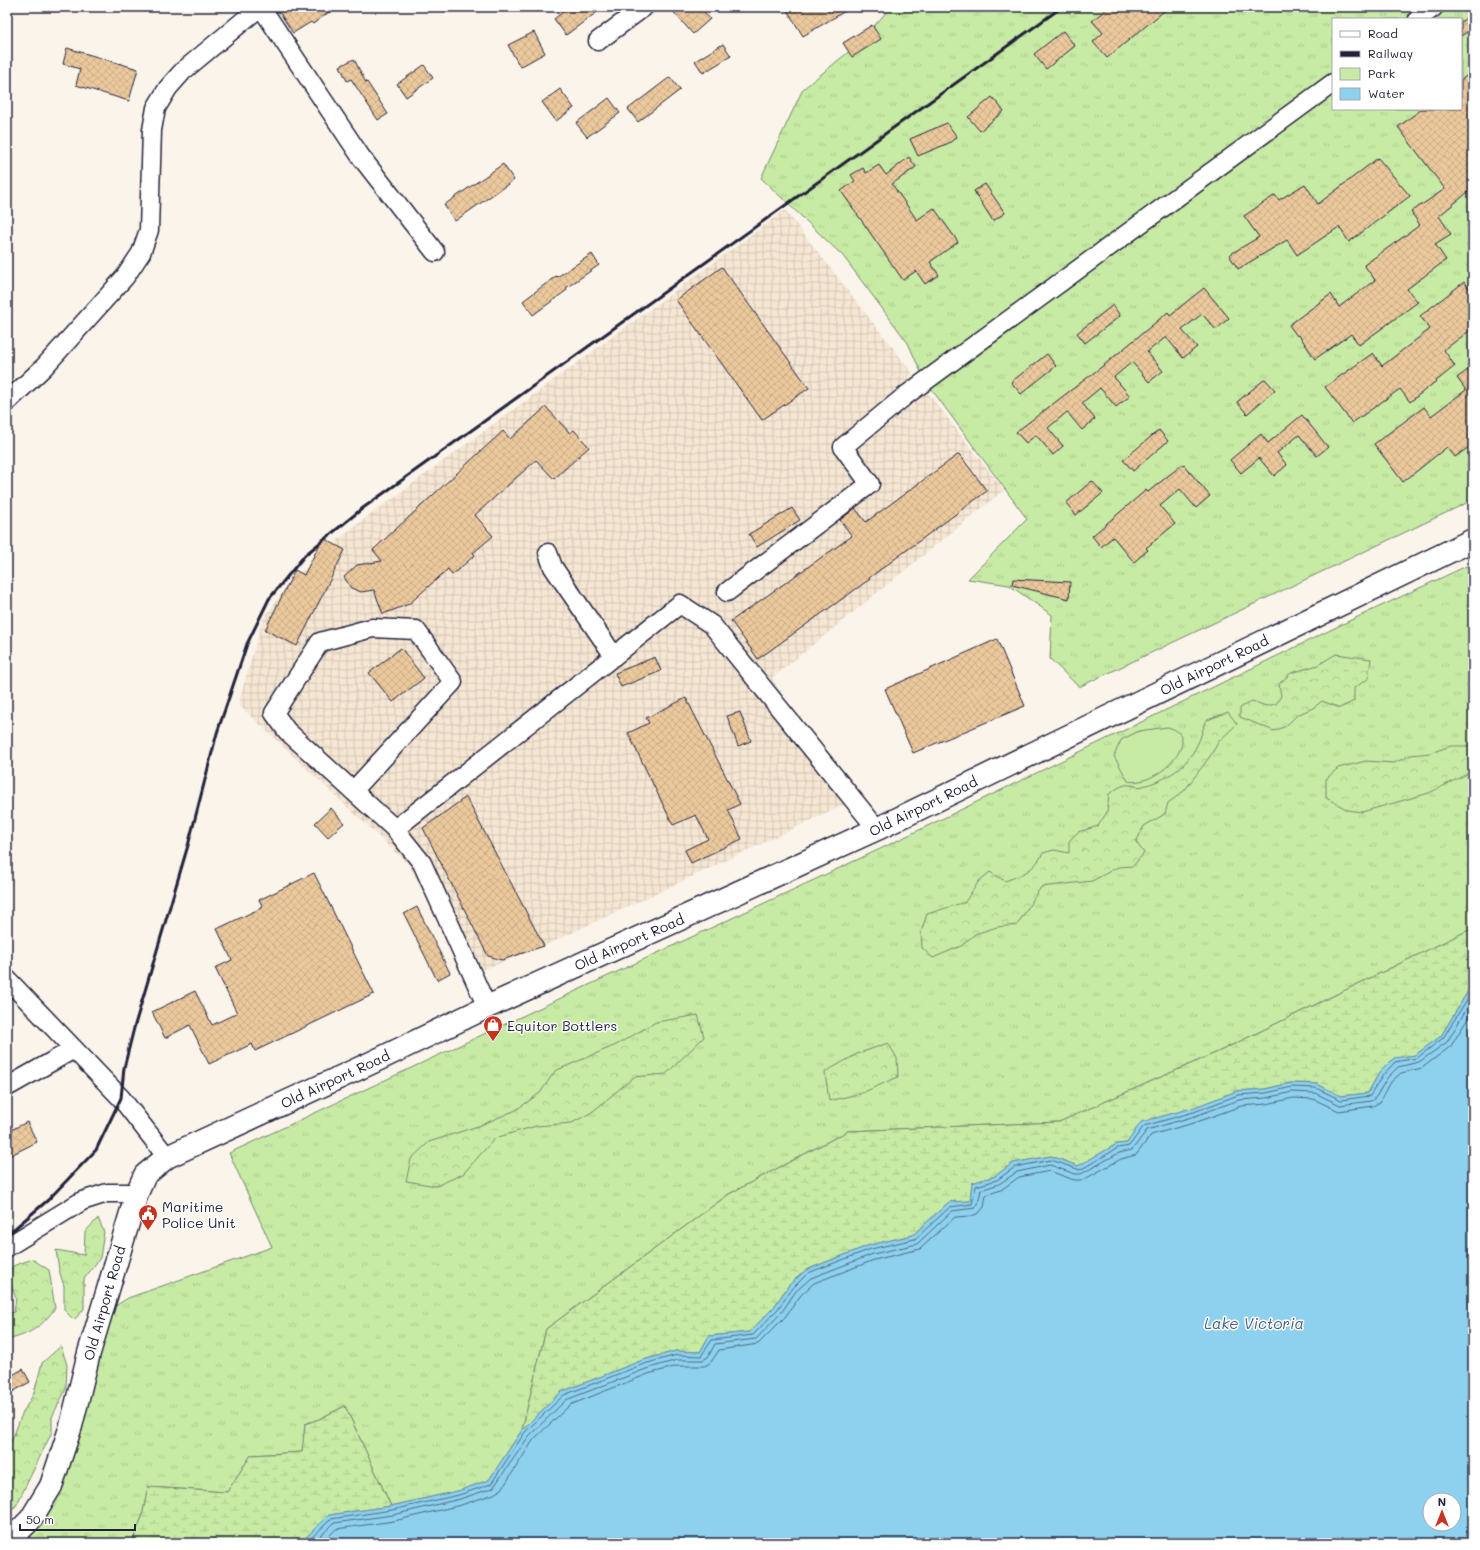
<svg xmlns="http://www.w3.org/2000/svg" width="1480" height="1550" viewBox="0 0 1480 1550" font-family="Mali,sans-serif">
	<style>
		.industrial { fill: url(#industrial-grid) }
		.grass { fill: url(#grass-tufts); stroke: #748670; fill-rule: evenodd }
		.forest { fill: url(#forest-crowns); stroke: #748670 }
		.wetland { fill: url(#wetland-marsh); stroke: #748670 }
		.park { fill: #c7eba4; stroke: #748670 }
		.water { fill: #8dd1ee; stroke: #628ba6; fill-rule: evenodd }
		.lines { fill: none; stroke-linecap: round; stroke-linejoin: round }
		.shore { stroke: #4d6883; stroke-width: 1 }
		.building { fill: url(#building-cross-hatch); stroke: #22223b }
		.minor-casing { stroke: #22223b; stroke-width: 21 }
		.major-casing { stroke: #22223b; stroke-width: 25 }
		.minor { stroke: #fff; stroke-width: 18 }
		.major { stroke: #fff; stroke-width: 22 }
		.rail { stroke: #22223b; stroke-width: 3 }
		.labels { text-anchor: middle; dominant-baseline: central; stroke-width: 3; stroke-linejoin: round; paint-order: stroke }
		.street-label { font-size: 14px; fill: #22223b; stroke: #fff }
		.poi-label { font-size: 14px; fill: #22223b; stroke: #fff; text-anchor: start }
		.water-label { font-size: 15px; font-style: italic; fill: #475f7a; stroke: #fff }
	</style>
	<defs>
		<pattern id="industrial-grid" width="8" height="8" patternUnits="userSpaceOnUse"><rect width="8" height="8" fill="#f6e7d4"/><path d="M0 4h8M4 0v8" fill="none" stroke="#d3c6b7"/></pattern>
		<pattern id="grass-tufts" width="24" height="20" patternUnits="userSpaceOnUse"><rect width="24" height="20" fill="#c7eba4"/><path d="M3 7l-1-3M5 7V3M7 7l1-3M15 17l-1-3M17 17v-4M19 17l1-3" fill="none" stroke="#abc98e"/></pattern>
		<pattern id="forest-crowns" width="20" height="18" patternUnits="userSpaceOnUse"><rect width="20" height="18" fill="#c7eba4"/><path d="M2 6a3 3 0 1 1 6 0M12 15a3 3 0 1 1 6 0" fill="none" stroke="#abc98e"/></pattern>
		<pattern id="wetland-marsh" width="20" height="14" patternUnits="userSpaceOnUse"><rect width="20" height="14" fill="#c7eba4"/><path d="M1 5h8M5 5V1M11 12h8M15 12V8" fill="none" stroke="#abc98e"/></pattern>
		<pattern id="building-cross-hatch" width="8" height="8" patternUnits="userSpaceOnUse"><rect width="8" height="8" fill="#ecc99d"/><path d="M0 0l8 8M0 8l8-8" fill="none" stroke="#caac88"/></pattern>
	</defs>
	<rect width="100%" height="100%" fill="#fbf4eb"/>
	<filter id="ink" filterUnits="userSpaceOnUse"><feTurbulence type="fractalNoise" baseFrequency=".025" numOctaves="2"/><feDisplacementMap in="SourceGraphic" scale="8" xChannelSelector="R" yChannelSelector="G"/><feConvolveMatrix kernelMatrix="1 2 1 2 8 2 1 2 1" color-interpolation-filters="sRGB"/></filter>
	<g filter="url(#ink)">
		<!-- industrial -->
		<polygon class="industrial" points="785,210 1004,490 772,678 848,803 544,946 466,976 409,865 238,704 263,619 290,582 348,531"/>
		<!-- grass -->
		<g class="grass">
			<path d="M 891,7 L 1473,7 L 1473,500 L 1079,687 L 1050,659 L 1052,615 L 1009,585 L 968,579 L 1027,519 L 924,379 L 908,343 L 843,256 L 761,178 L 803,89 L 857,45 ZM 1333,19 L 1461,19 L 1461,109 L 1333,109 Z"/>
			<polygon points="1473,563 1473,928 1220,1051 1059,1122 848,1131 729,1194 546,1329 522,1430 489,1480 458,1491 391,1506 345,1406 319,1419 305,1424 303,1452 251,1455 227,1492 148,1487 142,1517 132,1543 7,1543 31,1519 101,1315 128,1298 272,1247 229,1153 878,850 1349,621"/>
		</g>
		<!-- forest -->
		<g class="forest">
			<polygon points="1336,654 1371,659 1368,679 1354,688 1354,701 1340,708 1322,701 1313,708 1297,715 1286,726 1274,731 1240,717 1240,708 1252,701 1266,706 1276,704 1281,696 1279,684 1291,673 1318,665"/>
			<path d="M 1228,712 L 1237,724 L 1219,741 L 1211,755 L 1184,791 L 1168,803 L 1165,814 L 1144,826 L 1136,842 L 1144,853 L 1133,866 L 1118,867 L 1092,881 L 1041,887 L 1017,925 L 997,927 L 975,934 L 961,946 L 933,958 L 922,948 L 921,932 L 927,914 L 965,902 L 979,881 L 990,872 L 1005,881 C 1022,875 1035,870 1043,853 L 1054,850 L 1069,853 L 1069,841 L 1078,832 L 1098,826 L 1107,812 L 1109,794 C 1113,791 1120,786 1125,785 C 1131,784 1138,788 1143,786 C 1178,777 1198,756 1205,721 Z"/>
			<polygon points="1451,746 1473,746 1473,771 1429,793 1362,812 1348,810 1326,798 1326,779 1338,768 1366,761 1394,763 1411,755 1430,753"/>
			<polygon points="698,1015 704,1037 666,1074 634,1077 592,1112 572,1123 536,1126 495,1138 463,1174 436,1186 406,1181 411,1159 429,1142 481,1125 516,1110 540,1093 555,1071 616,1045 656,1022"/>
			<polygon points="888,1043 897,1058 898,1077 862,1093 829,1101 825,1072 857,1054"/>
			<polygon points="98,1218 104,1232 100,1258 84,1279 84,1309 74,1320 64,1310 64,1286 59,1270 56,1250 84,1255 85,1232"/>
			<path d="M 32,1259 L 49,1270 L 55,1308 C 41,1328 30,1334 7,1340 L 7,1314 L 14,1312 L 16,1298 L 8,1277 L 13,1266 Z"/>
			<polygon points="61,1346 67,1365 66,1389 52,1417 52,1432 16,1506 7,1513 7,1446 12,1440 22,1414 34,1393 42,1363"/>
		</g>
		<!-- wetland -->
		<g class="wetland">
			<polygon points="1473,928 1473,983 1441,1036 1415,1055 1394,1059 1379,1073 1368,1093 1341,1096 1317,1084 1291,1083 1265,1089 1237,1091 1193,1108 1142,1122 1127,1143 1117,1144 1078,1166 1051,1156 1013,1163 995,1176 972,1183 970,1201 949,1202 913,1235 870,1245 806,1270 789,1285 774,1307 750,1332 709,1336 700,1352 676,1351 643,1360 561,1392 522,1430 546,1329 729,1194 848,1131 1059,1122 1220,1051"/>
			<polygon points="345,1406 391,1506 329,1515 300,1543 132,1543 142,1517 148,1487 227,1492 251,1455 302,1452 305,1424 319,1419"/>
		</g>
		<!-- park -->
		<path class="park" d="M 1167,727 C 1207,735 1158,788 1128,781 L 1114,756 L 1121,740 L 1139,731 Z"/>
		<!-- water -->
		<path class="water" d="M 1473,983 L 1473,1543 L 300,1543 L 329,1515 L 391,1506 L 458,1491 L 489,1480 L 522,1430 L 561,1392 L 643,1360 L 676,1351 L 700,1352 L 709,1336 L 750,1332 L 774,1307 L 789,1285 L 806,1270 L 870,1245 L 913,1235 L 949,1202 L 970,1201 L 972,1183 L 995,1176 L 1013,1163 L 1051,1156 L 1078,1166 L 1117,1144 L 1127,1143 L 1141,1122 L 1192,1108 L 1237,1091 L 1265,1089 L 1291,1083 L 1317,1084 L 1341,1096 L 1368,1093 L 1379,1073 L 1394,1058 L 1415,1055 L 1441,1036 ZM 1430,1500 L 1454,1500 L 1454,1524 L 1430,1524 Z"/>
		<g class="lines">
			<!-- shore -->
			<g class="shore">
				<polyline points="306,1543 331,1519 392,1510 459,1495 491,1484 525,1432 564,1395 644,1364 677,1355 701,1356 712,1340 753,1335 777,1310 793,1288 808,1273 871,1249 915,1239 950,1207 972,1204 976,1186 997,1180 1015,1167 1051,1160 1080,1170 1118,1148 1129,1146 1144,1126 1194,1112 1238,1095 1266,1093 1292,1087 1316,1088 1341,1100 1370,1096 1383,1075 1395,1062 1417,1058 1443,1038 1473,990"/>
				<polyline points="313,1543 334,1523 393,1515 460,1499 493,1488 529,1436 566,1400 646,1369 677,1360 703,1360 708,1357 715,1344 756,1339 781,1313 796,1291 811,1278 873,1254 917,1244 952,1211 975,1208 978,1204 981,1190 999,1184 1017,1172 1050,1165 1075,1174 1081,1174 1119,1153 1132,1150 1147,1130 1195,1116 1239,1100 1267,1098 1292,1092 1315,1093 1340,1105 1371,1101 1376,1097 1387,1078 1398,1067 1419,1062 1447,1042 1473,998"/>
				<polyline points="322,1543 336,1529 394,1521 461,1505 494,1494 502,1489 534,1439 570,1405 648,1374 678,1366 705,1366 711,1362 719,1350 758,1344 785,1317 801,1295 814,1283 874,1260 920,1249 955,1217 972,1216 979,1213 984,1207 986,1195 1001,1190 1019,1177 1050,1171 1074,1180 1083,1180 1121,1159 1136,1155 1151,1135 1197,1122 1241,1106 1267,1104 1293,1098 1313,1099 1339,1111 1373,1106 1380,1102 1391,1082 1401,1073 1422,1068 1451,1046 1473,1010"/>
			</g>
		</g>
		<!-- building -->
		<g class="building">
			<polygon points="276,7 336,7 313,24 311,22 293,33"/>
			<polygon points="569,7 604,7 566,35 554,19"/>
			<polygon points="669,7 700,7 710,19 693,34"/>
			<polygon points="785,7 852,7 803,36"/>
			<polygon points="1109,7 1169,7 1107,58 1093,42 1103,33 1092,21"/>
			<polygon points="1473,13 1473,28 1461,36 1461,22"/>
			<polygon points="872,25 881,39 852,57 843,43"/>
			<polygon points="1063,31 1075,46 1046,69 1034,54"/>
			<polygon points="534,32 545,53 520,67 508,45"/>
			<polygon points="723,44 731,56 703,73 695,61"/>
			<polygon points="67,48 138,69 129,101 76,85 80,69 63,64"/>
			<polygon points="354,59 366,83 367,82 388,114 378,120 351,79 347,81 340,66"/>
			<polygon points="424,65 433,78 406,97 397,84"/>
			<polygon points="1473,71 1473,188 1439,216 1451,234 1435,244 1446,260 1407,289 1418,302 1359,345 1351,334 1315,359 1299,335 1297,336 1289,325 1331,294 1339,307 1375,280 1364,265 1420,225 1411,212 1445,189 1398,127 1422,109 1461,109 1461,80"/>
			<polygon points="670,77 680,90 638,122 628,109"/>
			<polygon points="560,89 574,108 556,121 542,102"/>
			<polygon points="992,97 1004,111 980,131 968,117"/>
			<polygon points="609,98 620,113 587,137 576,123"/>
			<polygon points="947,123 957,137 949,143 918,156 910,139"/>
			<polygon points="909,157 916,167 892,184 917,220 934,208 958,242 930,262 939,275 925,284 916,271 903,280 841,191 855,181 851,175 863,168 866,173 879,165 886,175"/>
			<polygon points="1378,158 1410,196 1349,242 1339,227 1297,255 1287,240 1238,269 1229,255 1259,237 1244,216 1275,195 1279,200 1305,184 1318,204"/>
			<polygon points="503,164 514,180 455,221 444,205"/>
			<polygon points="985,184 1005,213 993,221 974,191"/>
			<polygon points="592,254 599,265 566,288 567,290 533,315 523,301 556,276 557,277"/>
			<polygon points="722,267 809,388 762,420 676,300"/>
			<polygon points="1464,282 1473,294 1473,328 1444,350 1455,366 1410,402 1400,389 1352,423 1325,387 1373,353 1382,366 1430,329 1420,316"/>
			<polygon points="1204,288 1229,318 1216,330 1202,314 1182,330 1197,347 1183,358 1166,337 1147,352 1163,371 1149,382 1132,362 1114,377 1130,396 1116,407 1100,388 1082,403 1095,419 1082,430 1067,412 1048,428 1063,446 1053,455 1036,435 1026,443 1016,432 1104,365 1168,312 1170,315"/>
			<polygon points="1113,305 1120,316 1085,343 1077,333"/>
			<polygon points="1047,354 1056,366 1021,394 1011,382"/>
			<polygon points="1473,366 1473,444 1455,457 1447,447 1403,482 1374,444 1424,407 1431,416 1466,390 1457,378"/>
			<polygon points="1265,379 1275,390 1247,414 1237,402"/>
			<polygon points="546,407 570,433 574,430 589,447 554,479 536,460 475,515 493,536 473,553 475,555 452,575 448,569 409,604 383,614 374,590 361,592 351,588 344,577 357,565 382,561 373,550 503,431 510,439"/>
			<polygon points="1302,415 1328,447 1317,456 1299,435 1277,453 1287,465 1274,476 1259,458 1241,473 1230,460 1261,434 1268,443"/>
			<polygon points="1159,430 1168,441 1133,471 1123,460"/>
			<polygon points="959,454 987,491 869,578 870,579 758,659 731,621 852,536 840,520 853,510 855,508 866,522"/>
			<polygon points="1183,464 1210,496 1196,508 1180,489 1160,506 1175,524 1146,548 1148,550 1134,562 1113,537 1101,547 1092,536 1146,490 1148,492"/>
			<polygon points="1092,481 1103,493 1076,515 1066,503"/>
			<polygon points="792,508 800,520 757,547 749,534"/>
			<polygon points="323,538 345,550 297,646 265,630 295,570 304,575"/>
			<polygon points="1013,579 1070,582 1069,599 1012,585"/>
			<polygon points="997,639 1025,706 913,753 885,689"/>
			<polygon points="401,648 424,678 393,702 369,673"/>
			<polygon points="655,657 661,671 621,687 615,673"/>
			<polygon points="686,698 740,804 728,810 742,839 691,863 685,850 708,839 696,815 673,825 628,733 649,723 646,718"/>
			<polygon points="740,712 751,741 738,746 727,716"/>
			<polygon points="466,797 544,946 502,960 488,956 423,828"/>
			<polygon points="331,808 344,823 328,837 315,823"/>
			<polygon points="314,873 374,994 255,1051 252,1044 209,1064 190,1025 165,1038 152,1012 195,991 212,1025 237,1013 215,968 232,960 217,929 263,907 259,900"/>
			<polygon points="417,907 450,973 437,980 404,914"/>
			<polygon points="27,1122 37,1142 7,1157 7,1132"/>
			<polygon points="23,1369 30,1382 7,1395 7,1378"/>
		</g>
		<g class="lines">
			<defs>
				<g id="minor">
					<polyline points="261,7 361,157 435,252"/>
					<polyline points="1418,19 1434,7"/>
					<polyline points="598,41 644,7"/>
					<polyline points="7,402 44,367 125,277 141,253 149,230 152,130 156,108 168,88 183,71 260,7"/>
					<polyline points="548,553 553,567 614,656"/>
					<polyline points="727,592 870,484 843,447 905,396 1333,83"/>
					<polyline points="353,791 453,682 416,630 372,628 320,642 274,713 287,731 395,829 680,604 712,625 877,829"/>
					<polyline points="395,829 422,863 487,1007"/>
					<polyline points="7,979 121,1098 167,1157"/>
					<polyline points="7,1087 74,1049"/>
					<polyline points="7,1247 82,1201 107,1193 137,1193"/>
				</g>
				<polyline id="major" points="7,1543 31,1519 51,1486 71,1426 89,1353 137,1193 145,1175 167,1157 373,1062 487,1007 877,829 1473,540"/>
			</defs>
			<!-- minor casing -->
			<use href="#minor" class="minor-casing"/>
			<!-- major casing -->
			<use href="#major" class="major-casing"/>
			<!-- minor -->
			<use href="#minor" class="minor"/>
			<!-- major -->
			<use href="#major" class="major"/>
			<!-- rail -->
			<polyline class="rail" points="7,1235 48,1200 96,1150 121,1098 124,1068 134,1028 189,842 217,733 247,644 269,599 305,555 363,508 1062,7"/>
		</g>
	</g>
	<!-- icons -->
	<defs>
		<symbol id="shop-pin" viewBox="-11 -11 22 30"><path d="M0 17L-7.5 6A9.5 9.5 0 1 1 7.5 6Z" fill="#c8321e" stroke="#fff"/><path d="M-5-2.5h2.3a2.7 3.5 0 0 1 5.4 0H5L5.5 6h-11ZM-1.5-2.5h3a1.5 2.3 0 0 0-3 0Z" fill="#fff"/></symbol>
		<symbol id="civic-pin" viewBox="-11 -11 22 30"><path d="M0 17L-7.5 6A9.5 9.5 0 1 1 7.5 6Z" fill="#c8321e" stroke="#fff"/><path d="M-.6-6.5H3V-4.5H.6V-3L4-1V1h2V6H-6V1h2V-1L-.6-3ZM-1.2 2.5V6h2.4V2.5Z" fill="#fff"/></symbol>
	</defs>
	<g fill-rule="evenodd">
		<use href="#shop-pin" x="482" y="1014" width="22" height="30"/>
		<use href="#civic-pin" x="137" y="1203" width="22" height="30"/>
	</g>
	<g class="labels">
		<!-- street labels -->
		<g class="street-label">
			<text transform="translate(1214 665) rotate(-26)">Old Airport Road</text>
			<text transform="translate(923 806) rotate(-26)">Old Airport Road</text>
			<text transform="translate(629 942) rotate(-24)">Old Airport Road</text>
			<text transform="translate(335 1079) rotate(-25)">Old Airport Road</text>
			<text transform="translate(104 1303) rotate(-74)">Old Airport Road</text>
		</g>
		<!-- poi labels -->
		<g class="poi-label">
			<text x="507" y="1025">Equitor Bottlers</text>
			<text x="162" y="1206">Maritime<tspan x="162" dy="16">Police Unit</tspan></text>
		</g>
		<!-- water labels -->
		<g class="water-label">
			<text x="1254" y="1323">Lake Victoria</text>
		</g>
	</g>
	<!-- margin -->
	<rect width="1480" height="1550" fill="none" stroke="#fff" stroke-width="24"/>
	<rect x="12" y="12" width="1456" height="1526" fill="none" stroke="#22223b" stroke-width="1.5" filter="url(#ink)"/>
	<!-- legend -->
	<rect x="1332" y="18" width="130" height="92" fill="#ffffff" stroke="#a7a7b1"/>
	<rect x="1340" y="31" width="20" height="6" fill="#ffffff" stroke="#a7a7b1"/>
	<text x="1368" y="38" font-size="12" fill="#22223b">Road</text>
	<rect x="1340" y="51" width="20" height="6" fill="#22223b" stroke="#a7a7b1"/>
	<text x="1368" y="58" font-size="12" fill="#22223b">Railway</text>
	<rect x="1340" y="68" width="20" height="12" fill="#c7eba4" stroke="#a7a7b1"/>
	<text x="1368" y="78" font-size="12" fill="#22223b">Park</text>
	<rect x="1340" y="88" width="20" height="12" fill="#8dd1ee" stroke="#a7a7b1"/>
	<text x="1368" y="98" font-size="12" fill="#22223b">Water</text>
	<!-- north arrow -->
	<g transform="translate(1442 1512)"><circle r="19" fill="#ffffff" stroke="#a7a7b1"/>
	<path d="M0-3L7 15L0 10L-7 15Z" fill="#c8321e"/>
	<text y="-6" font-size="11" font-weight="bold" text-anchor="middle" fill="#22223b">N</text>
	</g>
	<!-- scale -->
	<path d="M20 1524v6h115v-6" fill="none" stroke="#22223b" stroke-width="2"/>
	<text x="26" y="1524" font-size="12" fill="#22223b" stroke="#ffffff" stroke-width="3" paint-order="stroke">50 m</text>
</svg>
